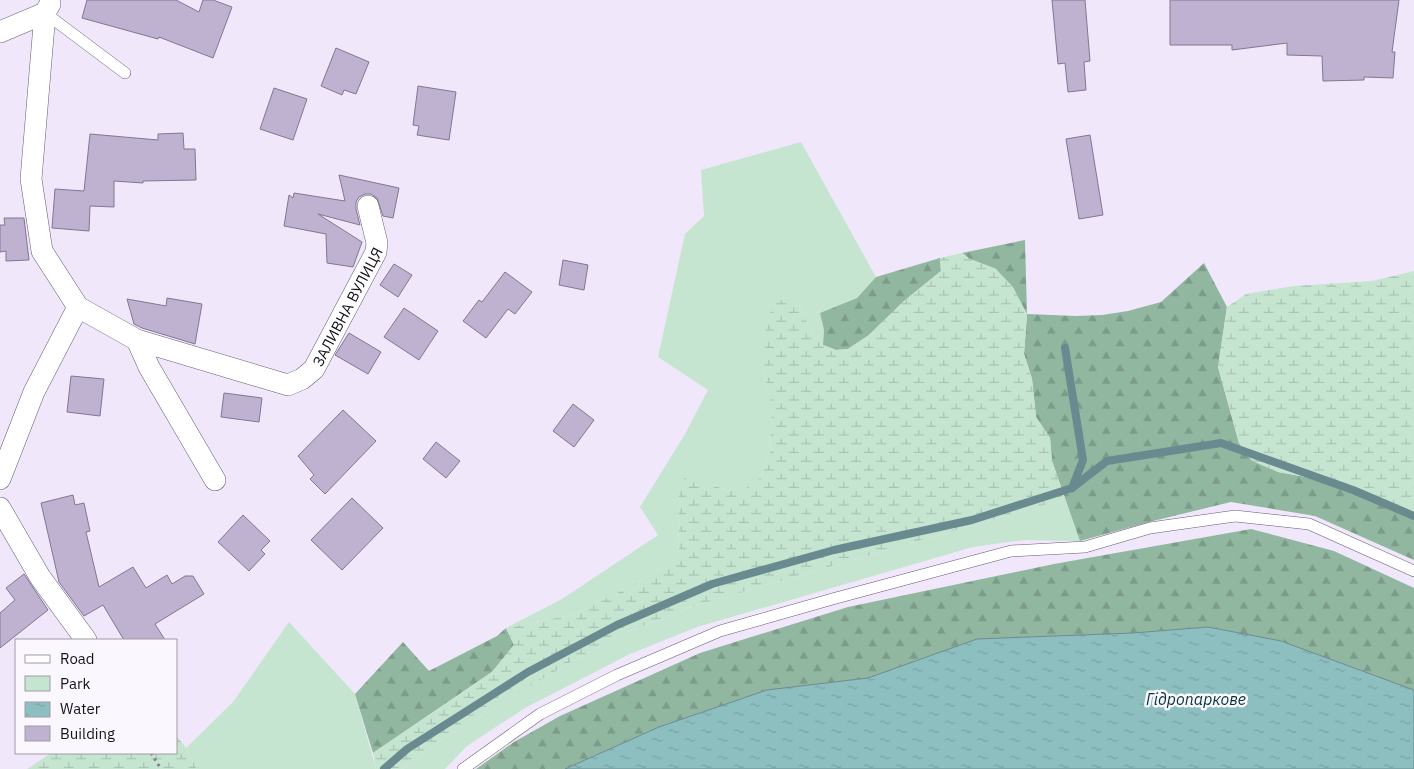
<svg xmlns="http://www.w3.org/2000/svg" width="1414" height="769" viewBox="0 0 1414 769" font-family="'IBM Plex Sans',sans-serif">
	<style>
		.green { fill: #c5e5d1 }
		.forest { fill: url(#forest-firs) }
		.wetland { fill: url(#wetland-marsh) }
		.water { fill: url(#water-ripples); stroke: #698b90 }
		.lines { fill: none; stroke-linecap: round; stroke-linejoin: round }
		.stream { stroke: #698b90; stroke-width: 8 }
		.building { fill: #bfb1d0; stroke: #837693 }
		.lane-casing { stroke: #675a76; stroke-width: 12 }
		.street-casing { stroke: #675a76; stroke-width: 22 }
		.path { stroke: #867f8f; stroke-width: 3; stroke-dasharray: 2.5 4; stroke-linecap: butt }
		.lane { stroke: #fff; stroke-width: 11 }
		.street { stroke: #fff; stroke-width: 21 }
		.labels { text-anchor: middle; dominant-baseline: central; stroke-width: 5; stroke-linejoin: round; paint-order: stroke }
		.street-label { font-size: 15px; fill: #16111c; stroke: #faf7fe }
		.water-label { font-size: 16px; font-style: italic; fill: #033537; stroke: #faf7fe }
	</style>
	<defs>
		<pattern id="forest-firs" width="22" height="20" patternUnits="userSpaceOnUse" patternTransform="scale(1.25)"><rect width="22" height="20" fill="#91b7a0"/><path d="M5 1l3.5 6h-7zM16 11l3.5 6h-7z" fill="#7c9c89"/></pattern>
		<pattern id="wetland-marsh" width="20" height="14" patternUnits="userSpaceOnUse" patternTransform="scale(1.25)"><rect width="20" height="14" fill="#c5e5d1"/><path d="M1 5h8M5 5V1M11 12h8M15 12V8" fill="none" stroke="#a8c3b3"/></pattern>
		<pattern id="water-ripples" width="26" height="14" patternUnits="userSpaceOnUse" patternTransform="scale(1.25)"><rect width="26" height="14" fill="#8dbfc1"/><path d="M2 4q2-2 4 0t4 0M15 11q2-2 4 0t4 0" fill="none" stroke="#79a3a5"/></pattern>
	</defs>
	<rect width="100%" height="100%" fill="#f0e7fb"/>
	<!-- green -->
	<g class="green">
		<polygon points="801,142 876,277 857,298 820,313 824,330 823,345 813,336 798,302 765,361 764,372 772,406 770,453 761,477 743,491 730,491 718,487 696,477 678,499 679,557 638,582 576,614 506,628 562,599 658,535 640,507 685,434 708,390 658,357 685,234 704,216 701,170"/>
		<polygon points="1065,499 1080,541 1024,540 973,547 697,627 630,654 525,708 467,746 445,769 402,769 442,739 571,662 627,632 697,605"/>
		<polygon points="289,622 355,694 376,769 197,769 186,748 233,702"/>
	</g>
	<!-- forest -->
	<g class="forest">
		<polygon points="1025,240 1027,314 1076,316 1102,315 1128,311 1161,302 1204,263 1227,307 1218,367 1239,443 1252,460 1278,472 1323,480 1414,517 1414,560 1315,516 1231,502 1153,521 1080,541 1052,461 1050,438 1036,417 1032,379 1024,354 1027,314 996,269 970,259 962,253"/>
		<polygon points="940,258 941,271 904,301 869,335 848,349 836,350 823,345 824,330 820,313 857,298 876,277"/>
		<polygon points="1251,529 1334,551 1414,588 1414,690 1281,641 1208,627 1133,633 977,639 868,678 767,690 659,727 565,769 476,769 514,742 560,716 700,653 848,607 1054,564"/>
		<polygon points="506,628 514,645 492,672 373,753 355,694 403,642 429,671 497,636"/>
	</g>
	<!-- wetland -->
	<g class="wetland">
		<polygon points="962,253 970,259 996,269 1013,287 1027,314 1024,354 1032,379 1036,417 1050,438 1052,461 1065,499 697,605 627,632 571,662 442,739 402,769 376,769 373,753 492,672 514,645 506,628 576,614 638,582 679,557 678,499 684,478 696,477 718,487 730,491 742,491 761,477 770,453 772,406 764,372 766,323 775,303 787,298 798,302 813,336 823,345 836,350 848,349 869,335 904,301 941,271 940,258"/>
		<polygon points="1414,271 1414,517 1323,480 1278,472 1252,461 1239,443 1218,367 1227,307 1246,294 1293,286 1372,281"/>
		<polygon points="176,735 186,748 197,769 27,769 51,753 176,753"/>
	</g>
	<!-- water -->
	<polygon class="water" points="1208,627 1281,641 1414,690 1414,769 565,769 659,727 767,690 868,678 977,639 1133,633"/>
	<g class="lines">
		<!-- stream -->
		<g class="stream">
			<polyline points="1065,348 1083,460 1072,488"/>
			<polyline points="384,769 407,749 528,672 617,625 712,584 834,550 972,520 1072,488 1107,461 1221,443 1353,490 1414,516"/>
		</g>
	</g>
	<!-- building -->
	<g class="building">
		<polygon points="87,0 176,0 199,12 203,0 213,0 232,7 213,58 159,37 158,39 82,18"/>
		<polygon points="1052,0 1085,0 1090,61 1084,62 1086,90 1068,92 1065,63 1058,64"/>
		<polygon points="1170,0 1399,0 1392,52 1395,52 1393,78 1364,77 1364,80 1323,81 1322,56 1287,55 1287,43 1232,50 1232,45 1170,45"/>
		<polygon points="336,48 369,62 356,94 344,90 342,95 321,86"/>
		<polygon points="418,86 456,92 449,140 417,135 419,126 413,125"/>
		<polygon points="274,88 307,99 293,140 260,129"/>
		<polygon points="183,133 184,149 195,149 196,180 143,181 143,183 114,181 114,207 90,206 89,231 52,228 55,189 84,191 90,134 158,140 158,134"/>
		<polygon points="1090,135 1103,215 1079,219 1066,139"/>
		<polygon points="339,175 399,188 393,218 383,216 377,198 371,194 365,194 359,197 356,202 356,209 360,225 318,214 362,242 353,267 327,263 326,234 284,226 289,195 293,198 294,193 345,201"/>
		<polygon points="4,218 24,218 29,260 6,261 6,251 0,252 0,225 5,225"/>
		<polygon points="563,260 588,265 584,290 559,285"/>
		<polygon points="394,264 412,275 398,297 380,285"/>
		<polygon points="505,272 532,292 515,314 508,309 486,338 463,321 479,300 482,302"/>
		<polygon points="167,298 202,304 195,344 142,328 134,324 127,299 166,306"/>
		<polygon points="404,308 438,331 419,360 384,337"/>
		<polygon points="349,333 381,352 368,374 335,355"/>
		<polygon points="71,376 104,379 100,416 67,412"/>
		<polygon points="224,393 262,398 259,422 221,417"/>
		<polygon points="573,404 594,420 574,447 553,431"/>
		<polygon points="343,410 376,441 325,494 310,479 314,475 298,456"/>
		<polygon points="436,442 460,461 446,478 423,459"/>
		<polygon points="73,495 75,505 84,503 90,531 86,532 99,587 133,567 146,588 167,575 172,584 185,576 193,576 204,594 155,624 165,640 124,640 103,605 84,616 59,582 41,503"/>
		<polygon points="352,498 383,528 342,570 311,540"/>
		<polygon points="243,515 270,541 261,550 265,554 249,571 218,542"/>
		<polygon points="24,574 48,610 0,648 0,613 15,600 6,588"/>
	</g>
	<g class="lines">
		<defs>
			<g id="lane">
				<polyline points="45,13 125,73"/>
				<polyline points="463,769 540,714 617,675 720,631 836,598 1011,551 1085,547 1150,528 1235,516 1309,524 1414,571"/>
			</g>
			<g id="street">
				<polyline points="45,13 31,179 42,251 78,307 137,340 149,367 215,480"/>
				<polyline points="0,32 45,13 50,4"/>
				<path id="s1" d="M 137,340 L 288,385 L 302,379 L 314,369 L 376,252 L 377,243 L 368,206"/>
				<polyline points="0,479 34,392 78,307"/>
				<polyline points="0,508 40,577 86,640"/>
			</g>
		</defs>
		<!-- lane casing -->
		<use href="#lane" class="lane-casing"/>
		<!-- street casing -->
		<use href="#street" class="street-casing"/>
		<!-- path -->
		<polyline class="path" points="151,753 161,769"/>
		<!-- lane -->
		<use href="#lane" class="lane"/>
		<!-- street -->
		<use href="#street" class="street"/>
	</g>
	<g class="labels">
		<!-- street labels -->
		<g class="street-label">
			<text stroke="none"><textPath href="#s1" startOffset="259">ЗАЛИВНА ВУЛИЦЯ</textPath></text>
		</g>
		<!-- water labels -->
		<g class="water-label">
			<text x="1196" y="699">Гідропаркове</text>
		</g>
	</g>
	<!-- legend -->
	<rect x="15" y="639" width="162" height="115" fill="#faf7fe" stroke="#9f9ba4"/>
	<rect x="25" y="655" width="25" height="8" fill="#ffffff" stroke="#9f9ba4"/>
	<text x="60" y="664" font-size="15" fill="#16111c">Road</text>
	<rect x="25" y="676" width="25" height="15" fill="#c5e5d1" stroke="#9f9ba4"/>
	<text x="60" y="689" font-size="15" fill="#16111c">Park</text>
	<rect x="25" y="702" width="25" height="15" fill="url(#water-ripples)" stroke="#9f9ba4"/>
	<text x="60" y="714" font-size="15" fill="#16111c">Water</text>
	<rect x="25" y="726" width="25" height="15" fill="#bfb1d0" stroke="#9f9ba4"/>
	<text x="60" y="739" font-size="15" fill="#16111c">Building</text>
</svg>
